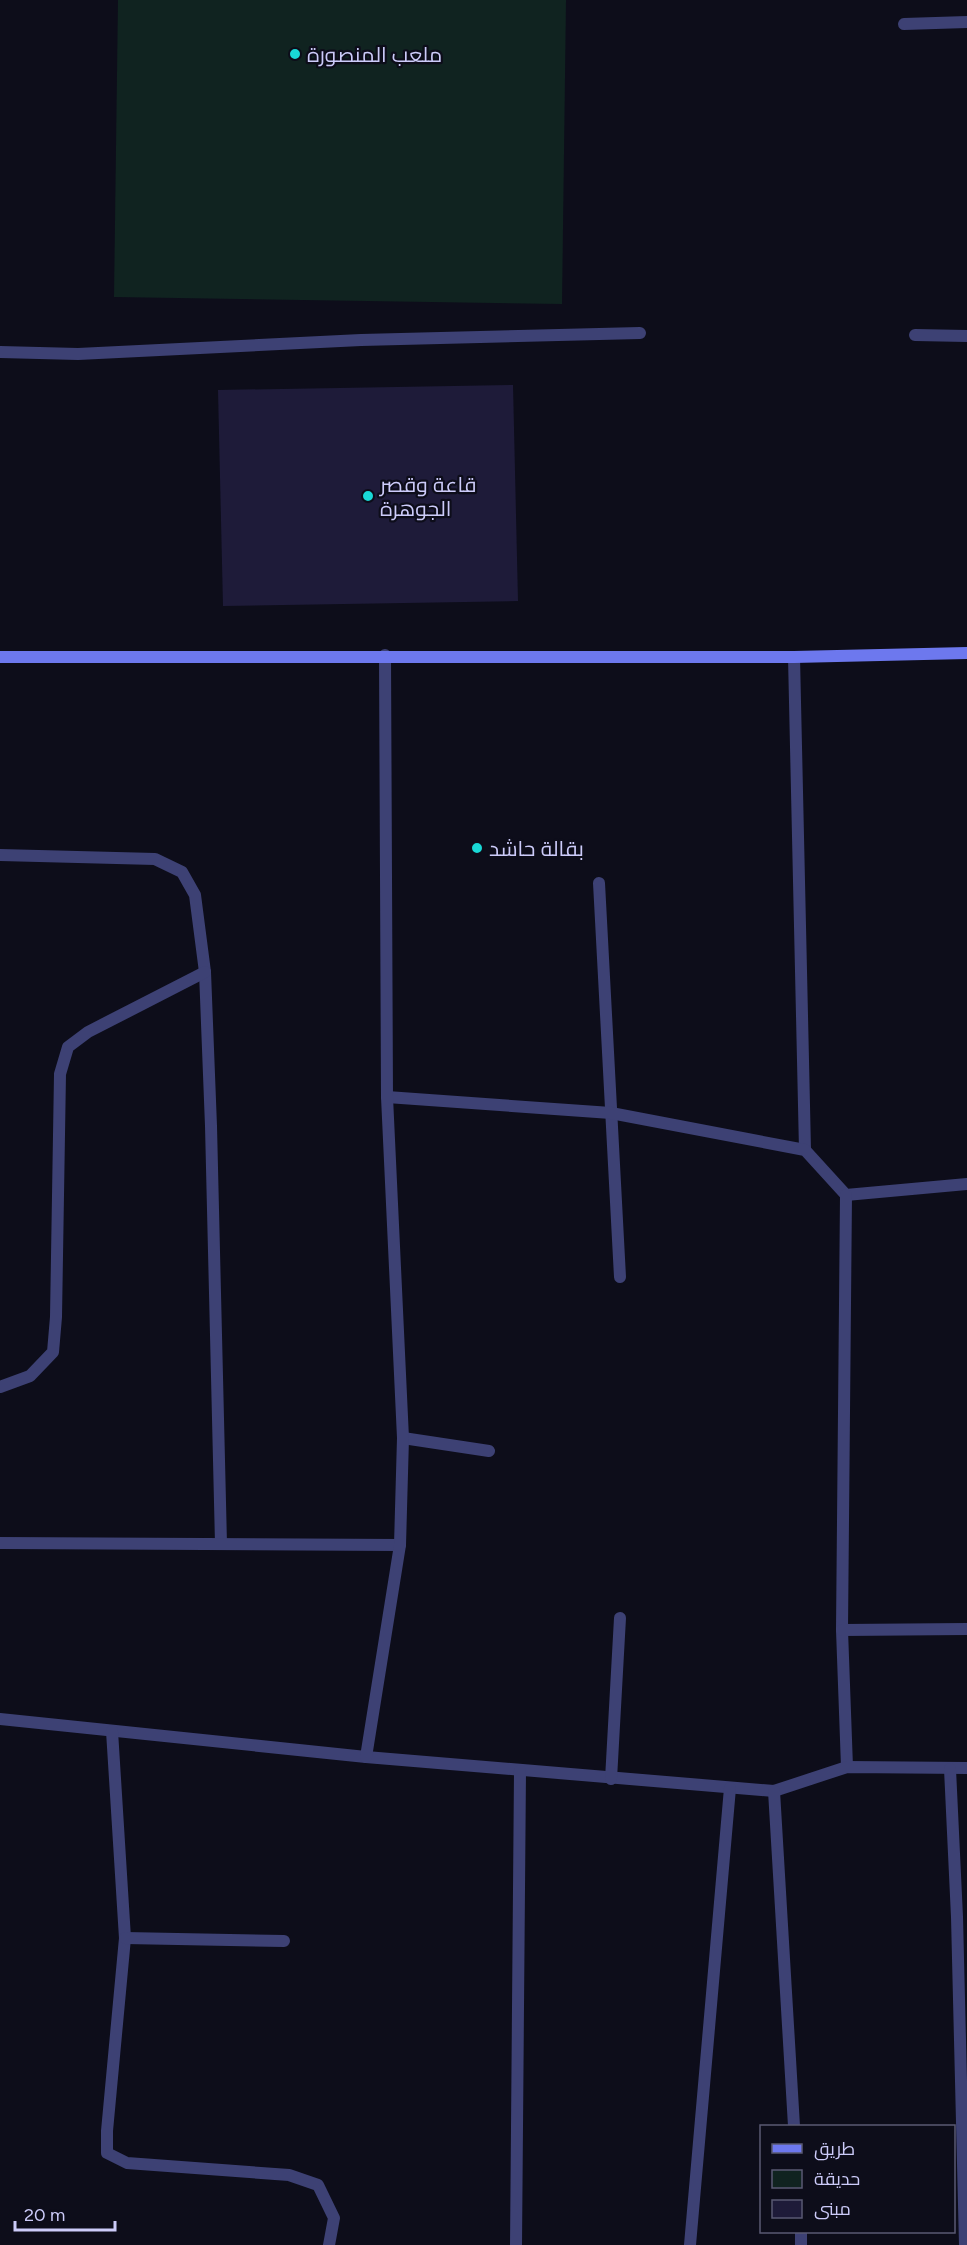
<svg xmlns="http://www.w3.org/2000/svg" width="967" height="2245" viewBox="0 0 967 2245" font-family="Figtree,Cairo,sans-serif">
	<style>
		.green { fill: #102320 }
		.building { fill: #1e1b39 }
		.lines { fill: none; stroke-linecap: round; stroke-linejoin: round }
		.lane { stroke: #3d4174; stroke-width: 12 }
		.street { stroke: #3d4174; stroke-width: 12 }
		.secondary { stroke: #6d78ee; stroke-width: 12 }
		.poi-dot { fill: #19d8d6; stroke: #0d0d1a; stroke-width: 2 }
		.labels { text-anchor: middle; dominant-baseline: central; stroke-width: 4.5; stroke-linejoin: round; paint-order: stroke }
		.poi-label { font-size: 21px; fill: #cccbf9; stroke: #0d0d1a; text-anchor: start }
	</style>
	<rect width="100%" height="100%" fill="#0d0d1a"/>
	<!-- green -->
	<polygon class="green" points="118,0 566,0 562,304 114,297"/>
	<!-- building -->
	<polygon class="building" points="513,385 518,601 223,606 218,390"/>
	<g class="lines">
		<!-- lane -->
		<polyline class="lane" points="0,352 78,354 361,340 640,333"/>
		<!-- street -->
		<g class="street">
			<polyline points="904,24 967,22"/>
			<polyline points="915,335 967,336"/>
			<polyline points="794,657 805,1150"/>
			<polyline points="0,855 155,859 182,872 195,895 205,972 211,1126 221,1544"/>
			<polyline points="599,883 620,1277"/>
			<polyline points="387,1097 611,1113 805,1150 846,1195 967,1184"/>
			<polyline points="846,1195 842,1630 847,1767"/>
			<polyline points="0,1387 30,1376 53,1352 56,1317 60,1074 68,1047 88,1032 205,972"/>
			<polyline points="403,1438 489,1451"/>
			<polyline points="0,1543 400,1545"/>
			<polyline points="842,1630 967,1629"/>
			<polyline points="0,1719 366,1757 774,1791 847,1767 967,1768"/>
			<polyline points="112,1731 125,1938 107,2131 107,2153 127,2163 289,2175 318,2185 334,2218 329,2245"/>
			<polyline points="366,1757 400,1545 403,1438 387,1097 385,655"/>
			<polyline points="950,1769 957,1917 965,2245"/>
			<polyline points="611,1779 620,1618"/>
			<polyline points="774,1791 794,2126"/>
			<polyline points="125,1938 284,1941"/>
			<polyline points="801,2232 801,2245"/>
			<polyline points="516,2245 520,1771"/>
			<polyline points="690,2245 730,1788"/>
		</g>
		<!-- secondary -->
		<polyline class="secondary" points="0,657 794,657 967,653"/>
	</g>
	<!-- markers -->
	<g class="poi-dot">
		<circle cx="295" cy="54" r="6"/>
		<circle cx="368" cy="496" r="6"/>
		<circle cx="477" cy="848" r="6"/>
	</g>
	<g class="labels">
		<!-- poi labels -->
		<g class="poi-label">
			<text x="307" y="54">ملعب المنصورة</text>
			<text x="380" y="484">قاعة وقصر<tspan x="380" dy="24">الجوهرة</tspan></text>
			<text x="489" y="848">بقالة حاشد</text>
		</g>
	</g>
	<!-- legend -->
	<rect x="760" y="2125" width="195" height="108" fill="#0d0d1a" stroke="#595973" stroke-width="1.5"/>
	<rect x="772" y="2144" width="30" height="9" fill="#6d78ee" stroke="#595973" stroke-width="1.5"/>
	<text x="814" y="2155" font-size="18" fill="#cccbf9">طريق</text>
	<rect x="772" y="2170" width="30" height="18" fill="#102320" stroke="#595973" stroke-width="1.5"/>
	<text x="814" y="2185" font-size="18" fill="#cccbf9">حديقة</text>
	<rect x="772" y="2200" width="30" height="18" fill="#1e1b39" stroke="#595973" stroke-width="1.5"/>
	<text x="814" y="2215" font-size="18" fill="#cccbf9">مبنى</text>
	<!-- scale -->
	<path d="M15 2221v9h100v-9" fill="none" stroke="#cccbf9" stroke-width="3"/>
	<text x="24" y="2221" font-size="18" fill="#cccbf9" stroke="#0d0d1a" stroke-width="4.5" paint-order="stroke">20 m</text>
</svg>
